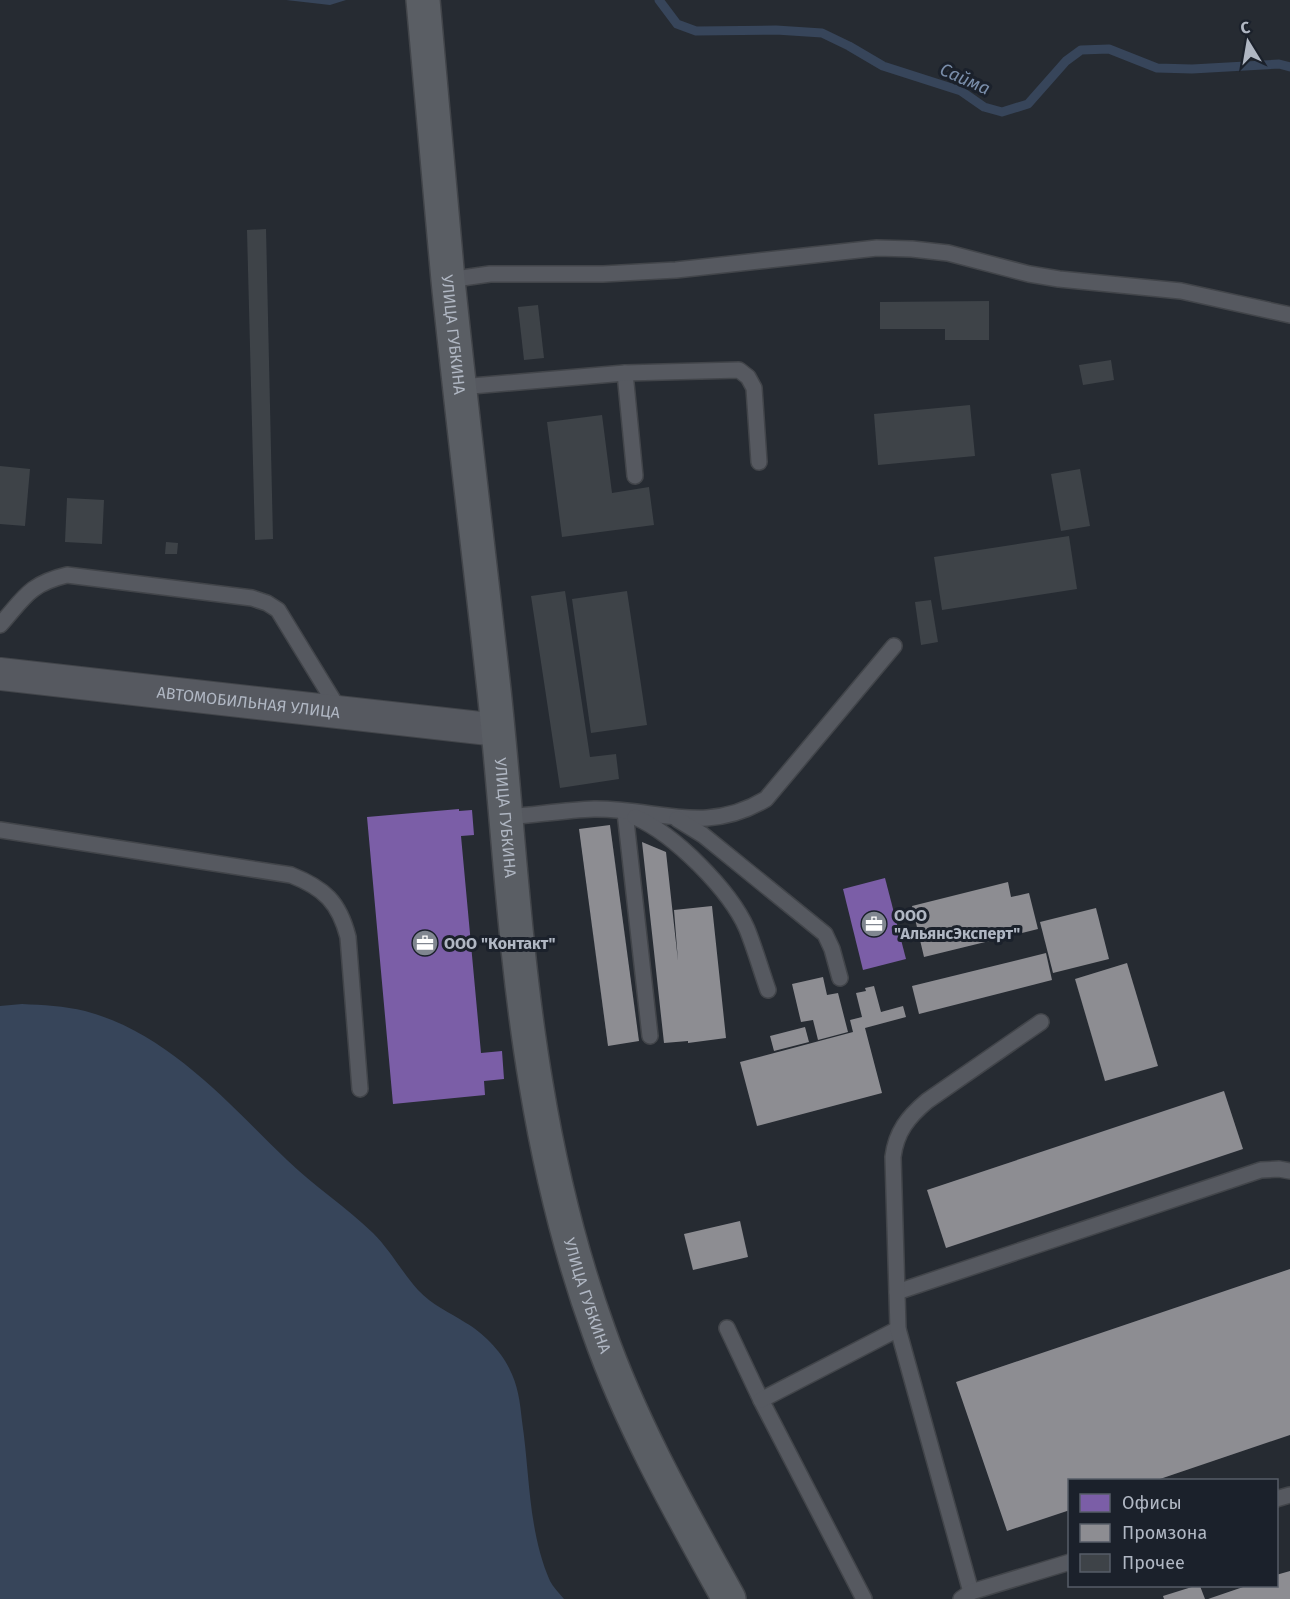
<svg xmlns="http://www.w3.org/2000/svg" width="1290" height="1599" viewBox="0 0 1290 1599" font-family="'Fira Sans',sans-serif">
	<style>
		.water { fill: #37455a }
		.offices { fill: #7b5ea7 }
		.industry { fill: #8d8d92 }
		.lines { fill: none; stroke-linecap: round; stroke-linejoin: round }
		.stream { stroke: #37455a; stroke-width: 9 }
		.building { fill: #3e4348 }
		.lane-casing { stroke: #42454a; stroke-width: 18 }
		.street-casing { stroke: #42454a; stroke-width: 34 }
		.secondary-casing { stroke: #42454a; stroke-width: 36 }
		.lane { stroke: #565960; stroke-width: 15 }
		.street { stroke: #565960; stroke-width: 32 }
		.secondary { stroke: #5a5e64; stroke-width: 33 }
		.labels { text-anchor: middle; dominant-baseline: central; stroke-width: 6; stroke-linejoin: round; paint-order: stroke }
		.street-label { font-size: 16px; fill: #b0b7c3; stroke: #1b212b }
		.poi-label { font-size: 16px; font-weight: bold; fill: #b0b7c3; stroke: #1b212b; text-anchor: start }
		.water-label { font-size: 18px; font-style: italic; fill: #7a8eaa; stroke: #1b212b }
	</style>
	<rect width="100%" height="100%" fill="#262b32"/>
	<!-- water -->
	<g class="water">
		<polygon points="286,0 346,0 330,5"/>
		<path d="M 22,1004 C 43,1005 64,1006 85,1011 C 168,1033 227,1102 287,1160 C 314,1186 346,1207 373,1233 C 390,1250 402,1272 418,1290 C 432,1305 449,1312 466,1323 C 482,1332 501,1351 509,1368 C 518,1385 520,1402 522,1421 C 530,1474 528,1531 550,1581 C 553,1587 559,1593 564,1599 L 0,1599 L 0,1006 Z"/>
	</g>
	<!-- offices -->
	<g class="offices">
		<polygon points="459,809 459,811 472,810 474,835 461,836 481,1053 502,1051 504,1079 484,1081 485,1095 393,1104 367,817"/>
		<polygon points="885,878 906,959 863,970 843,889"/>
	</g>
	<!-- industry -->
	<g class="industry">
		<polygon points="610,825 639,1041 608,1046 579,829"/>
		<polygon points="642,842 666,852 678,961 674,910 712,906 726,1038 688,1043 688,1041 664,1043"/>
		<polygon points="1008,882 1011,897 1029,893 1038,929 924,957 912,906"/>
		<polygon points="1096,908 1109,959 1053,973 1040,922"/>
		<polygon points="1046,953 1052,980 919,1014 912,986"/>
		<polygon points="1127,963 1158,1066 1105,1081 1075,979"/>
		<polygon points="823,977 827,995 838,993 848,1032 818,1040 813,1020 801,1022 792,984"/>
		<polygon points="874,986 881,1012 903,1006 906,1017 865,1028 882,1093 757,1126 740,1062 853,1032 850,1020 862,1017 856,993 866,991 865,988"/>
		<polygon points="805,1027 809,1042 774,1051 770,1036"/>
		<polygon points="1224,1091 1243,1149 946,1248 927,1190"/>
		<polygon points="740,1221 748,1257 693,1270 684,1234"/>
		<polygon points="1290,1269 1290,1435 1157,1480 1070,1480 1070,1510 1007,1531 956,1382"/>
		<polygon points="1290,1571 1290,1599 1208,1599 1246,1586 1276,1586 1276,1575"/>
		<polygon points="1195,1586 1200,1586 1205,1599 1164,1599 1163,1596"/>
	</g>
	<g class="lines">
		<!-- stream -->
		<polyline class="stream" points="659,0 677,24 696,31 776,30 822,33 849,46 883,66 961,91 984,107 1002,112 1028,104 1066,61 1081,50 1109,49 1157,68 1192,69 1279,64 1290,67"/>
	</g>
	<!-- building -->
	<g class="building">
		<polygon points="266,229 273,539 255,540 247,230"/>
		<polygon points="989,301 989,340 945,340 945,329 880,329 880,302"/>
		<polygon points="538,305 544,358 524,360 518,307"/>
		<polygon points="1111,360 1114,380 1083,385 1079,365"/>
		<polygon points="970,405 975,456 878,465 874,414"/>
		<polygon points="602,415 612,493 649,487 654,525 562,537 547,422"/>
		<polygon points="0,466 30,469 25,526 0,524"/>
		<polygon points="1080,469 1090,526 1061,531 1051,474"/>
		<polygon points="67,498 104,500 102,544 65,542"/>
		<polygon points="1069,536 1077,589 942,610 934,557"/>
		<polygon points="166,542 178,543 177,554 165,554"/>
		<polygon points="565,591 590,757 616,754 619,779 560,788 531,596"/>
		<polygon points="627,591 647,725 591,733 572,599"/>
		<polygon points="931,600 938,642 921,645 915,602"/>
	</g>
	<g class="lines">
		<defs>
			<g id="lane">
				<polyline points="448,280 490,274 603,274 676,270 877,248 912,249 948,253 1029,274 1059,279 1181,291 1290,315"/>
				<polyline points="625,373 635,476"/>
				<polyline points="460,387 625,373 739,370 748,377 754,388 759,462"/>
				<path d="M 0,625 C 24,598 29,584 67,575 L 252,598 L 267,603 L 278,610 L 341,713"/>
				<polyline points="625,812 650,1036"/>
				<path d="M 506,817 C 535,815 565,810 594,809 C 657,808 705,836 766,799 L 894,646"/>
				<path d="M 635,817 C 674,834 730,890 747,929 C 755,949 761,970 768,990"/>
				<polyline points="677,819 703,835 825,934 832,949 840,978"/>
				<path d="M 0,830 L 291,875 C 324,888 339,902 348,937 L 360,1089"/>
				<polyline points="897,1292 1261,1170 1279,1169 1290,1171"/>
				<polyline points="727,1328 761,1400 864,1599"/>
				<polyline points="761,1400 898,1329"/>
				<polyline points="1276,1499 1290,1495"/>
				<path d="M 971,1592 L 898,1329 L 893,1157 C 896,1132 908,1117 927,1101 L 1041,1022"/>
				<polyline points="961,1599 971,1592 1070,1562"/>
			</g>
			<g id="street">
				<path id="s1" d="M 0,674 L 498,730"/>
			</g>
			<g id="secondary">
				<path id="s2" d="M 423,0 C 432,93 439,187 448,280 C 462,417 479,553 494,690 C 508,821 514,954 536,1084 C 550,1169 570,1252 599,1332 C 632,1426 681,1512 729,1599"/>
			</g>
		</defs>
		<!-- lane casing -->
		<use href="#lane" class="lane-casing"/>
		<!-- street casing -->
		<use href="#street" class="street-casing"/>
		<!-- secondary casing -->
		<use href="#secondary" class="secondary-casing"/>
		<!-- lane -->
		<use href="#lane" class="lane"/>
		<!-- street -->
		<use href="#street" class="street"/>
		<!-- secondary -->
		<use href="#secondary" class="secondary"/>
	</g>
	<!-- icons -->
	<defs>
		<symbol id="office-disc" viewBox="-11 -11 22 22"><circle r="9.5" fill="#808690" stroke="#1b212b"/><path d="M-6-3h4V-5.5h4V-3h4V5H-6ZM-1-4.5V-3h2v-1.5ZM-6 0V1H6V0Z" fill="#fff"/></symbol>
	</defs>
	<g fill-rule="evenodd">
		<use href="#office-disc" x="859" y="909" width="30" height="30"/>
		<use href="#office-disc" x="410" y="928" width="30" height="30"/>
	</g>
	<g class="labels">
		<!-- street labels -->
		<g class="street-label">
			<text stroke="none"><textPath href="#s2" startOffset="336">УЛИЦА ГУБКИНА</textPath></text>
			<text stroke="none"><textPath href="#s1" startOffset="250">АВТОМОБИЛЬНАЯ УЛИЦА</textPath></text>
			<text stroke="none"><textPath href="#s2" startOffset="822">УЛИЦА ГУБКИНА</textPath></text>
			<text stroke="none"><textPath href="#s2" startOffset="1308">УЛИЦА ГУБКИНА</textPath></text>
		</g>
		<!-- poi labels -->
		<g class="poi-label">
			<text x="894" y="915">ООО<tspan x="894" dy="18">"АльянсЭксперт"</tspan></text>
			<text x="444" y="943">ООО "Контакт"</text>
		</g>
		<!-- water labels -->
		<g class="water-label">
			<text transform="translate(965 79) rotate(24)">Сайма</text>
		</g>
	</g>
	<!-- legend -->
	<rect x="1068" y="1479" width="210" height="108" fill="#1b212b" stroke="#575d68" stroke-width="1.5"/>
	<rect x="1080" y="1494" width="30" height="18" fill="#7b5ea7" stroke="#575d68" stroke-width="1.5"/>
	<text x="1122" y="1509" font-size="18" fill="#b0b7c3">Офисы</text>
	<rect x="1080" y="1524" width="30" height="18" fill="#8d8d92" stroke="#575d68" stroke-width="1.5"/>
	<text x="1122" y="1539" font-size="18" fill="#b0b7c3">Промзона</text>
	<rect x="1080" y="1554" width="30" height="18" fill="#3e4348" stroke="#575d68" stroke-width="1.5"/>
	<text x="1122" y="1569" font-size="18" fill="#b0b7c3">Прочее</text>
	<!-- north arrow -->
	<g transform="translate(1248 42) rotate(349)" stroke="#1b212b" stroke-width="4.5" paint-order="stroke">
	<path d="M0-4.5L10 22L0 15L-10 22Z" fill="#b0b7c3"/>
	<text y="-9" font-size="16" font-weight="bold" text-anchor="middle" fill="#b0b7c3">С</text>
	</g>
</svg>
